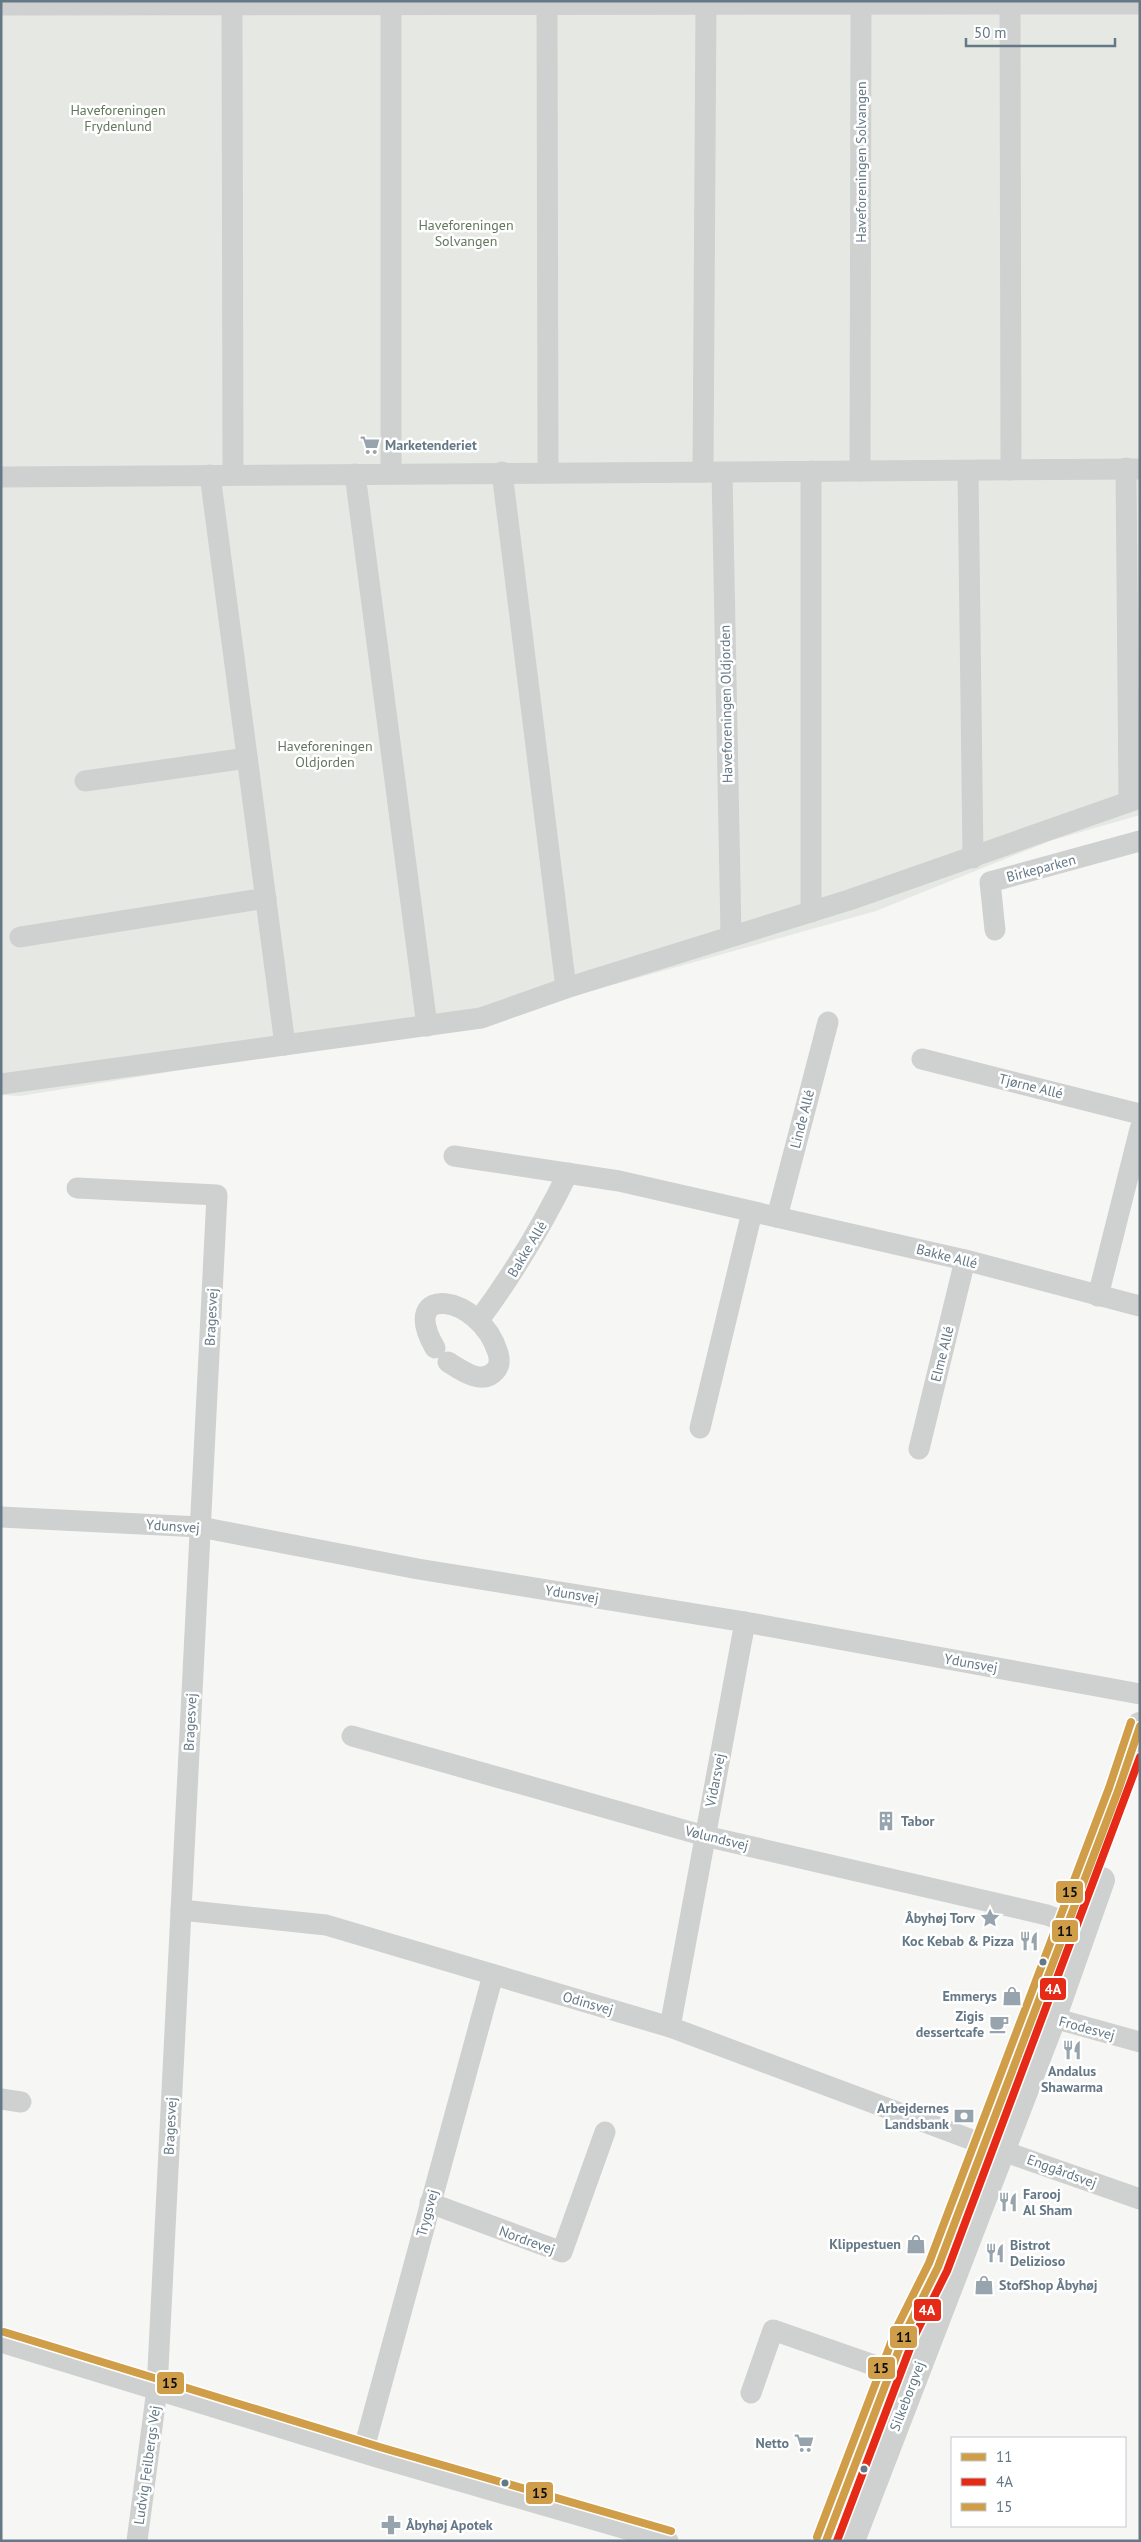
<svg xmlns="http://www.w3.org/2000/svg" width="1141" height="2542" viewBox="0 0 1141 2542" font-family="'PT Sans',sans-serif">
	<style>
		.green { fill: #e6e9e3 }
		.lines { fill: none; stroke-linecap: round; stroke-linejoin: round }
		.minor { stroke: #cfd1d1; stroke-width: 21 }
		.tertiary { stroke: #cfd1d1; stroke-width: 26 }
		.bus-1-casing { stroke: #fff; stroke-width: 11 }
		.bus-2-casing { stroke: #fff; stroke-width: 11 }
		.bus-3-casing { stroke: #fff; stroke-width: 11 }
		.bus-1 { stroke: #d09e48; stroke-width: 8 }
		.bus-2 { stroke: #e52b18; stroke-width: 8 }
		.bus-3 { stroke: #d09e48; stroke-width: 8 }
		.bus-dot { fill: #647886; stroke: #fff; stroke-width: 2 }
		.labels { text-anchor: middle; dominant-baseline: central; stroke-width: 5; stroke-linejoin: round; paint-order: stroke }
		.park-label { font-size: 14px; fill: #65785f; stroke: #fff }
		.street-label { font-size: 14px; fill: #647886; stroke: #fff }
		.poi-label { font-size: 14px; font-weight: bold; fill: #647886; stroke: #fff; text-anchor: end }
		.line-badge { stroke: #fff; stroke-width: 2 }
		.badge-label { font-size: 14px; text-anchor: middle; font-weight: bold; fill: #fff }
		.pale-badge-label { font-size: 14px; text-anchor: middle; font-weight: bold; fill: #111 }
	</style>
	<rect width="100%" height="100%" fill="#f6f6f5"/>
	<!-- green -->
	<polygon class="green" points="1,1 1140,1 1140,815 1050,841 876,911 480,1022 20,1096 1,1095"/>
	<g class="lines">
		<!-- minor -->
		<g class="minor">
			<polyline points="232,3 233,474"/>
			<polyline points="547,3 548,472"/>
			<polyline points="1010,3 1011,470"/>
			<polyline points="1,5 1140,4"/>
			<polyline points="1126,468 1129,800"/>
			<polyline points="811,471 811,912"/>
			<polyline points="860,471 861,3"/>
			<polyline points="968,471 973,858"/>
			<polyline points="502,472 566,988"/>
			<polyline points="703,472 706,4"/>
			<polyline points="722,472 731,935"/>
			<polyline points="355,474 427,1026"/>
			<polyline points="391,474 391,3"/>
			<polyline points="210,475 285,1045"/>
			<polyline points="1,477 1140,469"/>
			<polyline points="85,781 247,758"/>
			<polyline points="995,930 990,882 1140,841"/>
			<polyline points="20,937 266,898"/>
			<polyline points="922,1059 1140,1114"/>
			<polyline points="1,1084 481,1018 566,988 849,900 1140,798"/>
			<polyline points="454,1156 619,1181 965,1260 1140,1306"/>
			<polyline points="77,1188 217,1195 157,2389 137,2541"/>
			<polyline points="777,1217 828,1022"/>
			<polyline points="1098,1296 1140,1129"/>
			<path d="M 479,1320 C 514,1273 542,1226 568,1173"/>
			<path d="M 435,1348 C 397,1282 480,1294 498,1353 C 500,1360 500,1366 495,1371 C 482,1386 461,1370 448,1362"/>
			<polyline points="700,1428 752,1212"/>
			<polyline points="919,1449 965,1260"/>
			<polyline points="1,1517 200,1527 418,1569 745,1622 1140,1694"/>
			<polyline points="352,1736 705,1836 1047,1915 1084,1929"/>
			<polyline points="181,1910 326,1925 670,2027 983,2144 1140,2199"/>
			<polyline points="1039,2014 1140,2042"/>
			<polyline points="670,2027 745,1622"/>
			<polyline points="1,2099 21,2102"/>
			<polyline points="430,2203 562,2252 605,2132"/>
			<polyline points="1,2342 380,2458 668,2541"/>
			<polyline points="751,2393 773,2330 905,2376"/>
			<polyline points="363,2452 493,1975"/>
		</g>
		<!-- tertiary -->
		<g class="tertiary">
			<polyline points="826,2541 906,2331 938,2267 1118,1791 1140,1725"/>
			<polyline points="852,2541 1053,2019 1102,1880"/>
		</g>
		<defs>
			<polyline id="bus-1" points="826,2541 906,2331 938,2267 1118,1791 1140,1726"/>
			<polyline id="bus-2" points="837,2541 915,2335 947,2271 1140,1757"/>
			<g id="bus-3">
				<polyline points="4,2332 383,2448 671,2531"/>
				<polyline points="817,2537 897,2327 929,2263 1109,1788 1131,1722"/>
			</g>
		</defs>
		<!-- bus-1 casing -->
		<use href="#bus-1" class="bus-1-casing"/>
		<!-- bus-2 casing -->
		<use href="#bus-2" class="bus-2-casing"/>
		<!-- bus-3 casing -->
		<use href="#bus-3" class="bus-3-casing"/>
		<!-- bus-1 -->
		<use href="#bus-1" class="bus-1"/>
		<!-- bus-2 -->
		<use href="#bus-2" class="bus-2"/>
		<!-- bus-3 -->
		<use href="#bus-3" class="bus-3"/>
	</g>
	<!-- icons -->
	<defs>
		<symbol id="supermarket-bare" viewBox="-9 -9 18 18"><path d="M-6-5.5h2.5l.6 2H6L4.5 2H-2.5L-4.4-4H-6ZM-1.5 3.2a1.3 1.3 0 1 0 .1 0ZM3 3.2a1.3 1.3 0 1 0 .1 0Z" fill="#97a4ad" stroke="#fff" stroke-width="2.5" paint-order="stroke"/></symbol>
		<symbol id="building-bare" viewBox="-9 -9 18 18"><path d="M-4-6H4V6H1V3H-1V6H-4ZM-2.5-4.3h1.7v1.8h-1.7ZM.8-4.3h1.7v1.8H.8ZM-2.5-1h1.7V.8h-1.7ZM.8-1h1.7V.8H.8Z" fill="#97a4ad" stroke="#fff" stroke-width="2.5" paint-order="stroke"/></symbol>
		<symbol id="sight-bare" viewBox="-9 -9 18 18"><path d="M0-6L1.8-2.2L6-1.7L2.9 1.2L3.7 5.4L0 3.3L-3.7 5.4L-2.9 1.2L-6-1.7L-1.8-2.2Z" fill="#97a4ad" stroke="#fff" stroke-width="2.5" paint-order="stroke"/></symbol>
		<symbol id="restaurant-bare" viewBox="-9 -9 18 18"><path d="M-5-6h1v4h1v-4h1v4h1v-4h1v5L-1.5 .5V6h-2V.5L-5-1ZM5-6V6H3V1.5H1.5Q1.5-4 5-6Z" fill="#97a4ad" stroke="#fff" stroke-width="2.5" paint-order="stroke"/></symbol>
		<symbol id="shop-bare" viewBox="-9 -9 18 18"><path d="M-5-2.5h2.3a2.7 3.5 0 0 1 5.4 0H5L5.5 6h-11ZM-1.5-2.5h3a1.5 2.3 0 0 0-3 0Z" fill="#97a4ad" stroke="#fff" stroke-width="2.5" paint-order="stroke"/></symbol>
		<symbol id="cafe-bare" viewBox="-9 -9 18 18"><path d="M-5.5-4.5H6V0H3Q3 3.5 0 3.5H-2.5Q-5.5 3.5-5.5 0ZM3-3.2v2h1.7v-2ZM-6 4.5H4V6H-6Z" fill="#97a4ad" stroke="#fff" stroke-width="2.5" paint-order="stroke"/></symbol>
		<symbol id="bank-bare" viewBox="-9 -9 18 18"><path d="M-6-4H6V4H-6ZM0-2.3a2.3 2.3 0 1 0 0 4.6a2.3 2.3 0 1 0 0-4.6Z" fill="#97a4ad" stroke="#fff" stroke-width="2.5" paint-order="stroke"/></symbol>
		<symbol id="pharmacy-bare" viewBox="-9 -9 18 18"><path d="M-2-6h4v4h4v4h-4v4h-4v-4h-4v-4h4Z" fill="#97a4ad" stroke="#fff" stroke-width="2.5" paint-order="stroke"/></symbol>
	</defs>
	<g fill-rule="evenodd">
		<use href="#supermarket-bare" x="356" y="431" width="28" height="28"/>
		<use href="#building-bare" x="872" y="1807" width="28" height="28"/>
		<use href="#sight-bare" x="976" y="1904" width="28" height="28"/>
		<use href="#restaurant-bare" x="1015" y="1927" width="28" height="28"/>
		<use href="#shop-bare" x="998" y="1982" width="28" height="28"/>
		<use href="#cafe-bare" x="985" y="2010" width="28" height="28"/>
		<use href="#restaurant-bare" x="1058" y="2036" width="28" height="28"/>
		<use href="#bank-bare" x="950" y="2102" width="28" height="28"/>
		<use href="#restaurant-bare" x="994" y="2188" width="28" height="28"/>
		<use href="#shop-bare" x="902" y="2230" width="28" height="28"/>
		<use href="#restaurant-bare" x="981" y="2239" width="28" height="28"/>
		<use href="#shop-bare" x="970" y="2271" width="28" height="28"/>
		<use href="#supermarket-bare" x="790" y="2429" width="28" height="28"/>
		<use href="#pharmacy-bare" x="377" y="2511" width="28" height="28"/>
	</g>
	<!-- markers -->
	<g class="bus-dot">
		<circle cx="1043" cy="1962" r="4.5"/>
		<circle cx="864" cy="2469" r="4.5"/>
		<circle cx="505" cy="2483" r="4.5"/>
	</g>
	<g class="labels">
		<!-- park labels -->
		<g class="park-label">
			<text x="118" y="110">Haveforeningen<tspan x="118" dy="16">Frydenlund</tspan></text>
			<text x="466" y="225">Haveforeningen<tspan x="466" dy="16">Solvangen</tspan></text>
			<text x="325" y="746">Haveforeningen<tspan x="325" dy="16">Oldjorden</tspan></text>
		</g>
		<!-- street labels -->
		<g class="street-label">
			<text transform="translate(861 162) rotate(-90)">Haveforeningen Solvangen</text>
			<text transform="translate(726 704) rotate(-91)">Haveforeningen Oldjorden</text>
			<text transform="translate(1041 868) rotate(-15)">Birkeparken</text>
			<text transform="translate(1031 1086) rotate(14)">Tjørne Allé</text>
			<text transform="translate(802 1119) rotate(-76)">Linde Allé</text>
			<text transform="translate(527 1249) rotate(-59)">Bakke Allé</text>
			<text transform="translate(947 1256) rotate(14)">Bakke Allé</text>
			<text transform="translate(211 1317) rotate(-87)">Bragesvej</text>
			<text transform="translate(942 1354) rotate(-76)">Elme Allé</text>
			<text transform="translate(173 1526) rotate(4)">Ydunsvej</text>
			<text transform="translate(572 1594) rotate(9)">Ydunsvej</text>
			<text transform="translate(971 1663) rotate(10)">Ydunsvej</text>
			<text transform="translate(190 1722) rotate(-87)">Bragesvej</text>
			<text transform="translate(715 1780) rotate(-79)">Vidarsvej</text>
			<text transform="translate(717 1838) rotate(14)">Vølundsvej</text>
			<text transform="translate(588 2003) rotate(16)">Odinsvej</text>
			<text transform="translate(1087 2028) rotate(15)">Frodesvej</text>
			<text transform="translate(170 2126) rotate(-87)">Bragesvej</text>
			<text transform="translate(1062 2171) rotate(20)">Enggårdsvej</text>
			<text transform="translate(427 2213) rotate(-75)">Trygsvej</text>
			<text transform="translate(527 2240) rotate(20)">Nordrevej</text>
			<text transform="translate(907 2396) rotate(-69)">Silkeborgvej</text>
			<text transform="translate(147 2465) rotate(-82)">Ludvig Feilbergs Vej</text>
		</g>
		<!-- poi labels -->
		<g class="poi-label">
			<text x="385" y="445" text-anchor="start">Marketenderiet</text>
			<text x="901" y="1821" text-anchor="start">Tabor</text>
			<text x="975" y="1918">Åbyhøj Torv</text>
			<text x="1014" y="1941">Koc Kebab &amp; Pizza</text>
			<text x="997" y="1996">Emmerys</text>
			<text x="984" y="2016">Zigis<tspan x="984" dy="16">dessertcafe</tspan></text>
			<text x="1072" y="2071" text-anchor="middle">Andalus<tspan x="1072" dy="16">Shawarma</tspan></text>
			<text x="949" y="2108">Arbejdernes<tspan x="949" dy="16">Landsbank</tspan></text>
			<text x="1023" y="2194" text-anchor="start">Farooj<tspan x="1023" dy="16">Al Sham</tspan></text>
			<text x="901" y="2244">Klippestuen</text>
			<text x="1010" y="2245" text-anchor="start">Bistrot<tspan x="1010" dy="16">Delizioso</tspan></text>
			<text x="999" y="2285" text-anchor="start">StofShop Åbyhøj</text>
			<text x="789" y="2443">Netto</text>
			<text x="406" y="2525" text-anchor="start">Åbyhøj Apotek</text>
		</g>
	</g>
	<g class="line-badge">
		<rect x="1055" y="1880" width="29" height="24" rx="5" fill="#d09e48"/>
		<rect x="1051" y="1919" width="28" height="24" rx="5" fill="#d09e48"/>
		<rect x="1039" y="1977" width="28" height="24" rx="5" fill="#e52b18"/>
		<rect x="913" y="2298" width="29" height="24" rx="5" fill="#e52b18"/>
		<rect x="889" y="2325" width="29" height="24" rx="5" fill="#d09e48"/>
		<rect x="867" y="2356" width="29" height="24" rx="5" fill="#d09e48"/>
		<rect x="156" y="2371" width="29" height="24" rx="5" fill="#d09e48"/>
		<rect x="525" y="2481" width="29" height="24" rx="5" fill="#d09e48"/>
	</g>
	<g class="badge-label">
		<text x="1053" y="1994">4A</text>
		<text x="927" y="2315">4A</text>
	</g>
	<g class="pale-badge-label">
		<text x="1070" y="1897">15</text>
		<text x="1065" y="1936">11</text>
		<text x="904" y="2342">11</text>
		<text x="881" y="2373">15</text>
		<text x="170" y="2388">15</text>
		<text x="540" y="2498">15</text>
	</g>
	<!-- border -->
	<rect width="1141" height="2542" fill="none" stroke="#647886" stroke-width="5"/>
	<!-- legend -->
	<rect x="951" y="2437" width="175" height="90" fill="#ffffff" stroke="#c1c9cf"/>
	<rect x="961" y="2453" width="25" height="8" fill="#d09e48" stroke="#c1c9cf"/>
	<text x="996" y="2462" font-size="15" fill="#647886">11</text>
	<rect x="961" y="2478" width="25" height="8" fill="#e52b18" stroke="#c1c9cf"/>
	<text x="996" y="2487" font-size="15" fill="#647886">4A</text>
	<rect x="961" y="2503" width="25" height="8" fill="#d09e48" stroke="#c1c9cf"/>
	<text x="996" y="2512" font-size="15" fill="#647886">15</text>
	<!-- scale -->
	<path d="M966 38v8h149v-8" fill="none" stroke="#647886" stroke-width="2.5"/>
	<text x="974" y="38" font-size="15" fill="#647886" stroke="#ffffff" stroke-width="4" paint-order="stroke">50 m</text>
</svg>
